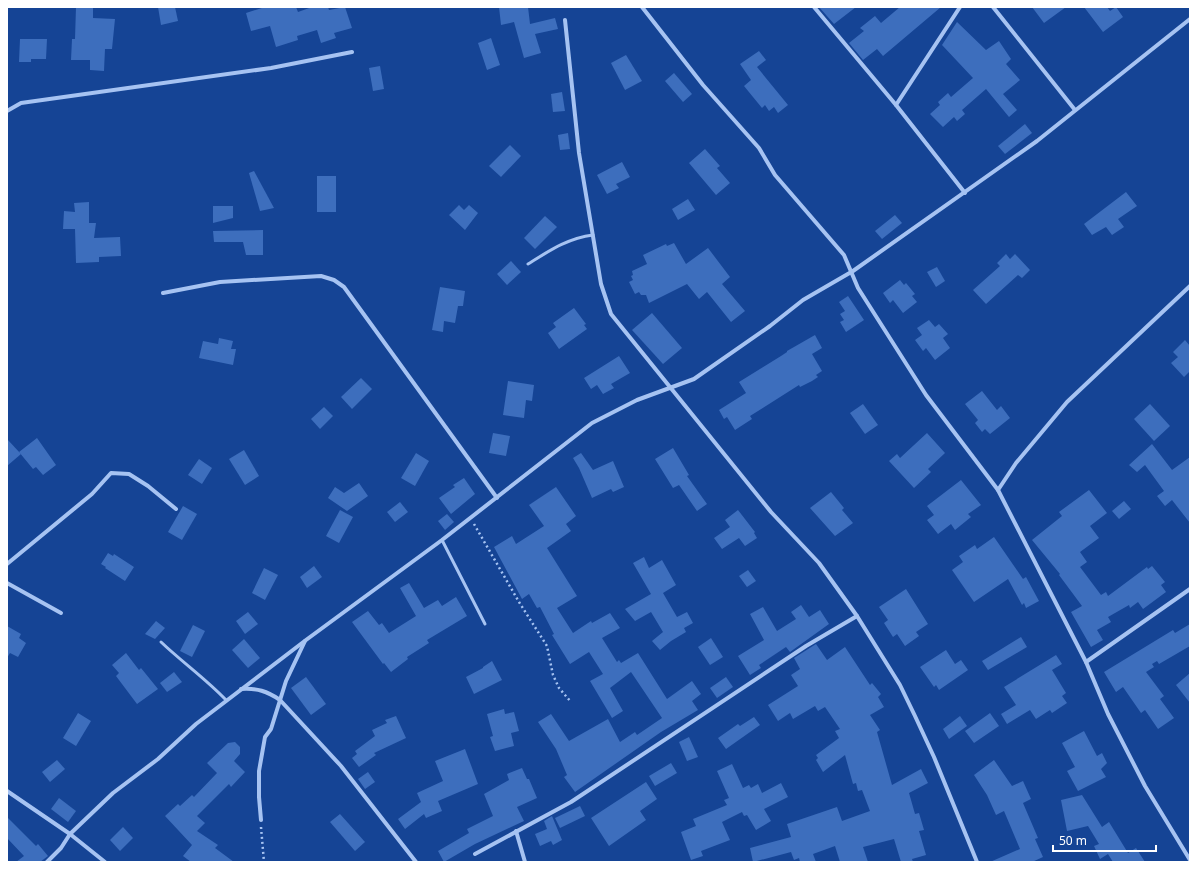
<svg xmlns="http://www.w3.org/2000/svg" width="1197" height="869" viewBox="0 0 1197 869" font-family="'Noto Sans',sans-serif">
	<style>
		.building { fill: #3d6ebd }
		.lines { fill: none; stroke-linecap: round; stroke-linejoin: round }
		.path { stroke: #a6c3f2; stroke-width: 2.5; stroke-dasharray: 2 3; stroke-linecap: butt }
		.service { stroke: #a6c3f2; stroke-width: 3 }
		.minor { stroke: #a6c3f2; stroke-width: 4 }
	</style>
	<rect width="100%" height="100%" fill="#154495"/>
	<!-- building -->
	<g class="building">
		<polygon points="76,7 93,7 93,18 115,19 112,49 105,49 104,71 90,70 90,60 71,60 72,39 75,39"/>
		<polygon points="158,7 175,7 178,21 161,25"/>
		<polygon points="265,7 296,7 298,12 312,7 328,7 329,10 345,7 352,28 334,33 336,38 321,43 317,30 297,36 298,40 276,47 270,26 251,31 246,13"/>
		<polygon points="499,7 528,7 530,24 555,18 558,29 535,34 541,53 524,58 514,22 501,25"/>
		<polygon points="819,7 856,7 834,24"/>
		<polygon points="900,7 941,7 883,56 877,49 863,60 849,43 864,31 860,28 875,16 881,23"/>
		<polygon points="1032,7 1066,7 1044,23"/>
		<polygon points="1084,7 1107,7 1110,11 1116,7 1123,17 1103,32"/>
		<polygon points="957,22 986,50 999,41 1011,59 1006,64 1020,80 1003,94 1017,110 1009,117 986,89 962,110 965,114 957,121 954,117 943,127 930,114 940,105 938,102 948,93 951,97 973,78 942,45"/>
		<polygon points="491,38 500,65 487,70 478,43"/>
		<polygon points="20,39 47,39 46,59 31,59 31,62 19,62"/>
		<polygon points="759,51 766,60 757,67 788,105 778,113 774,107 769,111 765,105 762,108 744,86 751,80 740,64"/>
		<polygon points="626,55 642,81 625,90 611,63"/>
		<polygon points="380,66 384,89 373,91 369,68"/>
		<polygon points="674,73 692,94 683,102 665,81"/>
		<polygon points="562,92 565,111 553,112 551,94"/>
		<polygon points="1025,124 1032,133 1005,154 998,146"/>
		<polygon points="568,133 570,149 560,150 558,135"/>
		<polygon points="510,145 521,156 501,177 489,166"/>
		<polygon points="705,149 720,166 717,168 730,183 716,195 689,163"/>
		<polygon points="622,162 630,177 616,184 619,188 607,194 597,175"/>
		<polygon points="254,171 274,208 260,211 249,173"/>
		<rect x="317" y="176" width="19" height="36"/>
		<polygon points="1126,192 1137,206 1118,219 1124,227 1112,235 1106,227 1092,235 1084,224"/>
		<polygon points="688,199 695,210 678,220 672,209"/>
		<polygon points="89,202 89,223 96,223 94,238 120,237 121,256 99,257 99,262 76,263 75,229 63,229 64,211 75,212 74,203"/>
		<polygon points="459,205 464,210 469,205 478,213 465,230 449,215"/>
		<polygon points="213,206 233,206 233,218 213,223"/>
		<polygon points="895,215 902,223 882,239 875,231"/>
		<polygon points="545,216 557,227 535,249 524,238"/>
		<polygon points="263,230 263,255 246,255 243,242 214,242 213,231"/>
		<polygon points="674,243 686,264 708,248 730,277 722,284 745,311 731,322 707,292 699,299 687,284 649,303 646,295 641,295 639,292 635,294 629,282 633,280 631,276 633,275 632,271 647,264 643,255 666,244 667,246"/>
		<polygon points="1006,254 1010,259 1015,254 1030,270 1022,278 1018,275 986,304 973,290 1000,266 997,263"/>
		<polygon points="511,261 521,272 507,285 497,274"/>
		<polygon points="937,267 945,281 936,287 927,272"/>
		<polygon points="900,280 904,285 906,283 915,294 912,296 917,302 903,313 893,300 890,303 883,293"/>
		<polygon points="440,287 465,291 463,306 458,306 455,323 444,321 443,332 432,330"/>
		<polygon points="848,296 864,320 846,332 840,322 844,320 840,314 845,311 839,302"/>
		<polygon points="574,308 586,324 584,325 587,329 559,349 548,333 556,327 553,323"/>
		<polygon points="652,313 682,348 663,364 632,330"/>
		<polygon points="929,320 935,327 939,324 948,334 943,338 950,348 935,360 926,348 923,351 915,340 922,335 917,328"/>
		<polygon points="815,335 822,348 812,354 822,371 816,375 818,377 812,381 800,387 799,385 750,416 752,419 735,430 727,417 724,419 719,410 746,393 739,382 781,356 787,352 787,351"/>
		<polygon points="219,338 233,341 231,349 236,349 233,365 199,358 203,341 218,344"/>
		<polygon points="1185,340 1190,346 1190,371 1184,377 1171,363 1178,357 1173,352"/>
		<polygon points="619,356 630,373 611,384 614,388 603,394 597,385 591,389 584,378"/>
		<polygon points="361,378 372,389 352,409 341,397"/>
		<polygon points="508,381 534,385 532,401 526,400 524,418 503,415"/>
		<polygon points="982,391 997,410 1001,406 1010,418 990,434 985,429 982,432 975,423 978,420 965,404"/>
		<polygon points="863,404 878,425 865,434 850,413"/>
		<polygon points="1150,404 1170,426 1154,441 1134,419"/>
		<polygon points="324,407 333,416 320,429 311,419"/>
		<polygon points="493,433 510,436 506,456 489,453"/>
		<polygon points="927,433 945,453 928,469 931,472 914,488 889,461 897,454 900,458"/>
		<polygon points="37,438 56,465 43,475 36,467 33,469 19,452"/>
		<polygon points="7,439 21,454 7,466"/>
		<polygon points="1152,444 1172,470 1190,457 1190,523 1172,500 1165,506 1157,496 1164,491 1145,465 1137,472 1129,465"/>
		<polygon points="673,448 689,475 687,476 707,504 697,511 679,485 673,488 655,459"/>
		<polygon points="244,450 259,476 245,485 229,459"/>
		<polygon points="416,453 429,461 415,486 401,478"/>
		<polygon points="581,453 593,470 613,461 624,487 613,492 611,489 592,498 579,468 573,458"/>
		<polygon points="199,459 212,468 202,484 188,475"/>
		<polygon points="464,478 475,494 451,514 439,498 455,487 453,485"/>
		<polygon points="961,480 981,505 968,514 971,517 955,530 951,524 938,534 927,520 934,515 927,506"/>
		<polygon points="359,483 368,496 347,511 328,498 335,487 344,493"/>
		<polygon points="556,487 576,516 566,524 571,531 547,548 577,596 557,608 573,633 591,621 592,623 610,613 620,628 602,638 617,662 619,660 621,663 638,653 667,699 692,681 701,694 692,701 698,710 661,732 575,792 564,777 567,775 556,749 538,722 551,714 569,741 608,719 620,742 635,732 637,735 662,718 631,672 610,688 623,711 612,718 590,681 603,674 589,652 570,664 552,635 554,634 540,607 537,608 529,594 522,599 494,547 512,536 516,544 544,526 529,505"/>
		<polygon points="1089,490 1107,513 1090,526 1099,538 1080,552 1087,562 1080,567 1101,595 1106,592 1108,596 1147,567 1148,569 1152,566 1165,582 1161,585 1166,592 1143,609 1138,602 1130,608 1129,605 1108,617 1111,622 1097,630 1103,640 1091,647 1071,612 1082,606 1059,575 1060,574 1032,540 1062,516 1059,512"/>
		<polygon points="831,492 844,508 842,510 853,523 835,536 810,508"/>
		<polygon points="1124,501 1131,509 1119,519 1112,511"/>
		<polygon points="400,502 408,512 395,522 387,512"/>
		<polygon points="183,506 197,514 182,540 168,532"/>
		<polygon points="340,510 353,517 339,543 326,536"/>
		<polygon points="738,510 755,532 754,533 757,538 745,546 739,538 722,549 714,538 730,527 725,520"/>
		<polygon points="447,514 454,522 445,530 438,521"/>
		<polygon points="994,537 1023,579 1026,577 1039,601 1026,608 1024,603 1022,605 1008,579 974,602 952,570 963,562 959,556 975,545 977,549"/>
		<polygon points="108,553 113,556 114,554 134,567 125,581 105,568 106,567 101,564"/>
		<polygon points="644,557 649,568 662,560 676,585 663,593 677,617 687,612 693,623 684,628 686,632 671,641 660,650 652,641 663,632 651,612 635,621 625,609 651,594 633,563"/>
		<polygon points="314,566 322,577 307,588 300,577"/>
		<polygon points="264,568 278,575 265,600 252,593"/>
		<polygon points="748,570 756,581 747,587 739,576"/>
		<polygon points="409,583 424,608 438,600 442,606 456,597 467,616 427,640 429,643 407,657 408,659 391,672 384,663 383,664 352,622 368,611 379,625 382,623 389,633 416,616 400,588"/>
		<polygon points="906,589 928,624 916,632 919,636 905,646 897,634 893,637 884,623 888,620 879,607"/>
		<polygon points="801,605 809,617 820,610 829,624 790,652 786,647 759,665 761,668 750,675 738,656 764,640 750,614 763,607 777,631 796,619 791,612"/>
		<polygon points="248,612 258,624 245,634 236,621"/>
		<polygon points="156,621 165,628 155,639 145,634"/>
		<polygon points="1190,624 1190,646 1159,664 1157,661 1152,664 1154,667 1146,672 1164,696 1160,699 1174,718 1158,729 1145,710 1141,713 1123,687 1116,692 1104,672 1173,630 1175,633"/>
		<polygon points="193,625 205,631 192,657 180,651"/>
		<polygon points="7,626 21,634 19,638 26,643 18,657 10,653 7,658"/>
		<polygon points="1021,637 1027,647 988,670 982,661"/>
		<polygon points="711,638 723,657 710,665 698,647"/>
		<polygon points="244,639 260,658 248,668 232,650"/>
		<polygon points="816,644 827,660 845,647 870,685 872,683 881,694 878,697 884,707 870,715 880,730 877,732 892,785 921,769 928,783 909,793 915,814 919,813 924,830 919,831 926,855 912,859 913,862 901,862 894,839 863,847 868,862 840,862 835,846 813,854 816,862 800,862 799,858 794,860 791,852 753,862 750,848 791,837 787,824 837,807 842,821 870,811 862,790 858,791 856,783 853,784 845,755 823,772 816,760 818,758 816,755 839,738 835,731 840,729 825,707 818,711 815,706 793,719 790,713 778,721 768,705 798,686 791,675 800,669 794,658"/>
		<polygon points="946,650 955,664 961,660 968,670 939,690 936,685 934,687 920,667"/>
		<polygon points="126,653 139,670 141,668 158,689 137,704 116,676 119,673 112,665"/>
		<polygon points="1056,655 1062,664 1052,670 1066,693 1062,696 1067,703 1052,713 1050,710 1036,719 1030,710 1007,724 1001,714 1016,705 1004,687"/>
		<polygon points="492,661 502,680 474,694 466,677 483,668 483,667"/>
		<polygon points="174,672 182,682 167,692 160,683"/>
		<polygon points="1190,673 1190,703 1176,685"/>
		<polygon points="306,677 326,704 311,715 291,688"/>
		<polygon points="726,677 733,687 717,698 710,688"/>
		<polygon points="504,709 505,714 514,712 519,731 511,733 514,746 495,751 490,737 493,736 487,714"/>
		<polygon points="78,713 91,721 76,746 63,738"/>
		<polygon points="990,713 999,726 974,743 965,731"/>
		<polygon points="396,716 406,738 374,753 376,755 359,767 352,758 357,754 355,751 375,736 372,730 387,723 385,720"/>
		<polygon points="960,716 967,726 949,739 943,729"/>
		<polygon points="754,717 760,725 726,749 718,738 738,724 740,726"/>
		<polygon points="1084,731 1097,756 1102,753 1107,763 1101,769 1106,777 1078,791 1067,771 1075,767 1062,743"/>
		<polygon points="689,737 698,757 687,761 679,742"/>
		<polygon points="235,742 240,747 240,754 234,761 245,772 231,787 229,784 197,816 205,823 197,831 218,845 215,848 234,862 191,862 183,856 192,845 165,816 178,804 180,806 192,795 194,797 217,773 207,763 228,743"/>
		<polygon points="465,749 478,784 438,801 442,811 426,818 424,814 405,829 398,819 421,802 417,793 443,781 435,761"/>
		<polygon points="57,760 65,769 50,782 42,772"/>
		<polygon points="994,760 1012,786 1023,781 1031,799 1023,803 1038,838 1035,839 1043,857 1032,862 990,862 1020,849 1004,811 996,815 987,795 974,775"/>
		<polygon points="671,763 677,773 655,786 649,776"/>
		<polygon points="732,764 743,788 749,785 751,788 758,784 762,793 781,783 788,797 764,809 771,821 756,830 747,815 744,816 742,812 722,822 730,840 701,851 703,856 691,860 681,832 696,826 693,819 727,805 724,800 729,798 717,771"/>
		<polygon points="522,768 527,779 529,779 537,798 517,807 524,821 475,844 444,862 438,851 469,833 467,829 493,816 484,794 509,780 507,774"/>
		<polygon points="368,772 375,782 365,789 358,779"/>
		<polygon points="646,782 657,799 640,811 646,820 609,846 591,818"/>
		<polygon points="1082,795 1102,827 1109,822 1128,853 1136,848 1145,862 1113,862 1108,854 1100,859 1094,846 1099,844 1088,826 1067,831 1061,800"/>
		<polygon points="59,798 76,811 68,822 51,809"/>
		<polygon points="580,806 585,816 560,828 555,818"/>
		<polygon points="340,814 365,842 355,851 330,822"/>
		<polygon points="552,816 562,840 553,845 551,841 540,846 535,834 547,829 544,821"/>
		<polygon points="7,817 36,846 38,844 48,856 40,862 16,862 24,856 7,838"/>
		<polygon points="123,827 133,838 120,851 110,840"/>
	</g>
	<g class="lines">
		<!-- path -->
		<g class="path">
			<polyline points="474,524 519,602 547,646 553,675 559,688 571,702"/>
			<polyline points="261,827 264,862"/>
		</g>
		<!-- service -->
		<g class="service">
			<path d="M 528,264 C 549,251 568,238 593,235"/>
			<polyline points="442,540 485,624"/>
			<path d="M 161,642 C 182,662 206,679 226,700"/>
		</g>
		<!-- minor -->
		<g class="minor">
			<polyline points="642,7 703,85 759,148 775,175 844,255 858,288 926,395 998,490 1086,662 1108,714 1145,786 1190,860"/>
			<polyline points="814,7 896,105 965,193"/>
			<polyline points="993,7 1075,110"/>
			<polyline points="565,20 579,153 601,284 611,314 771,512 819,563 857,616 900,685 915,716 934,757 977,862"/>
			<polyline points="896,105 960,7"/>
			<polyline points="7,111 21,103 271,68 352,52"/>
			<polyline points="163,293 220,282 321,276 334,280 344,287 497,498"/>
			<polyline points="998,490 1016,463 1067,402 1190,286"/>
			<polyline points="7,564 92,494 111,473 129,474 148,486 176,509"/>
			<polyline points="7,583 61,613"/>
			<polyline points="1086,662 1190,589"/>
			<path d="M 241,689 C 257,688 267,691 280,700 L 341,766 L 416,862"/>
			<polyline points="7,791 70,834 105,862"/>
			<polyline points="261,820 259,797 259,771 265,737 271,729 286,681 305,641"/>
			<polyline points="516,831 525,862"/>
			<polyline points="475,854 571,802 806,646 857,616"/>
			<polyline points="47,862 61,848 70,834 113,793 158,759 196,724 306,640 442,540 592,423 637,400 694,379 770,326 803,300 853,271 1037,141 1190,19"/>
		</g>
	</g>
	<!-- border -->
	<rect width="1197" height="869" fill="none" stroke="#ffffff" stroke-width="16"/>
	<!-- scale -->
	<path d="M1053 845v6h103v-6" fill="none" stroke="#ffffff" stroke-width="2"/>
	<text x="1059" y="845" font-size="12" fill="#ffffff" stroke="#154495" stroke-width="3" paint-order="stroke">50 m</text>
</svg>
